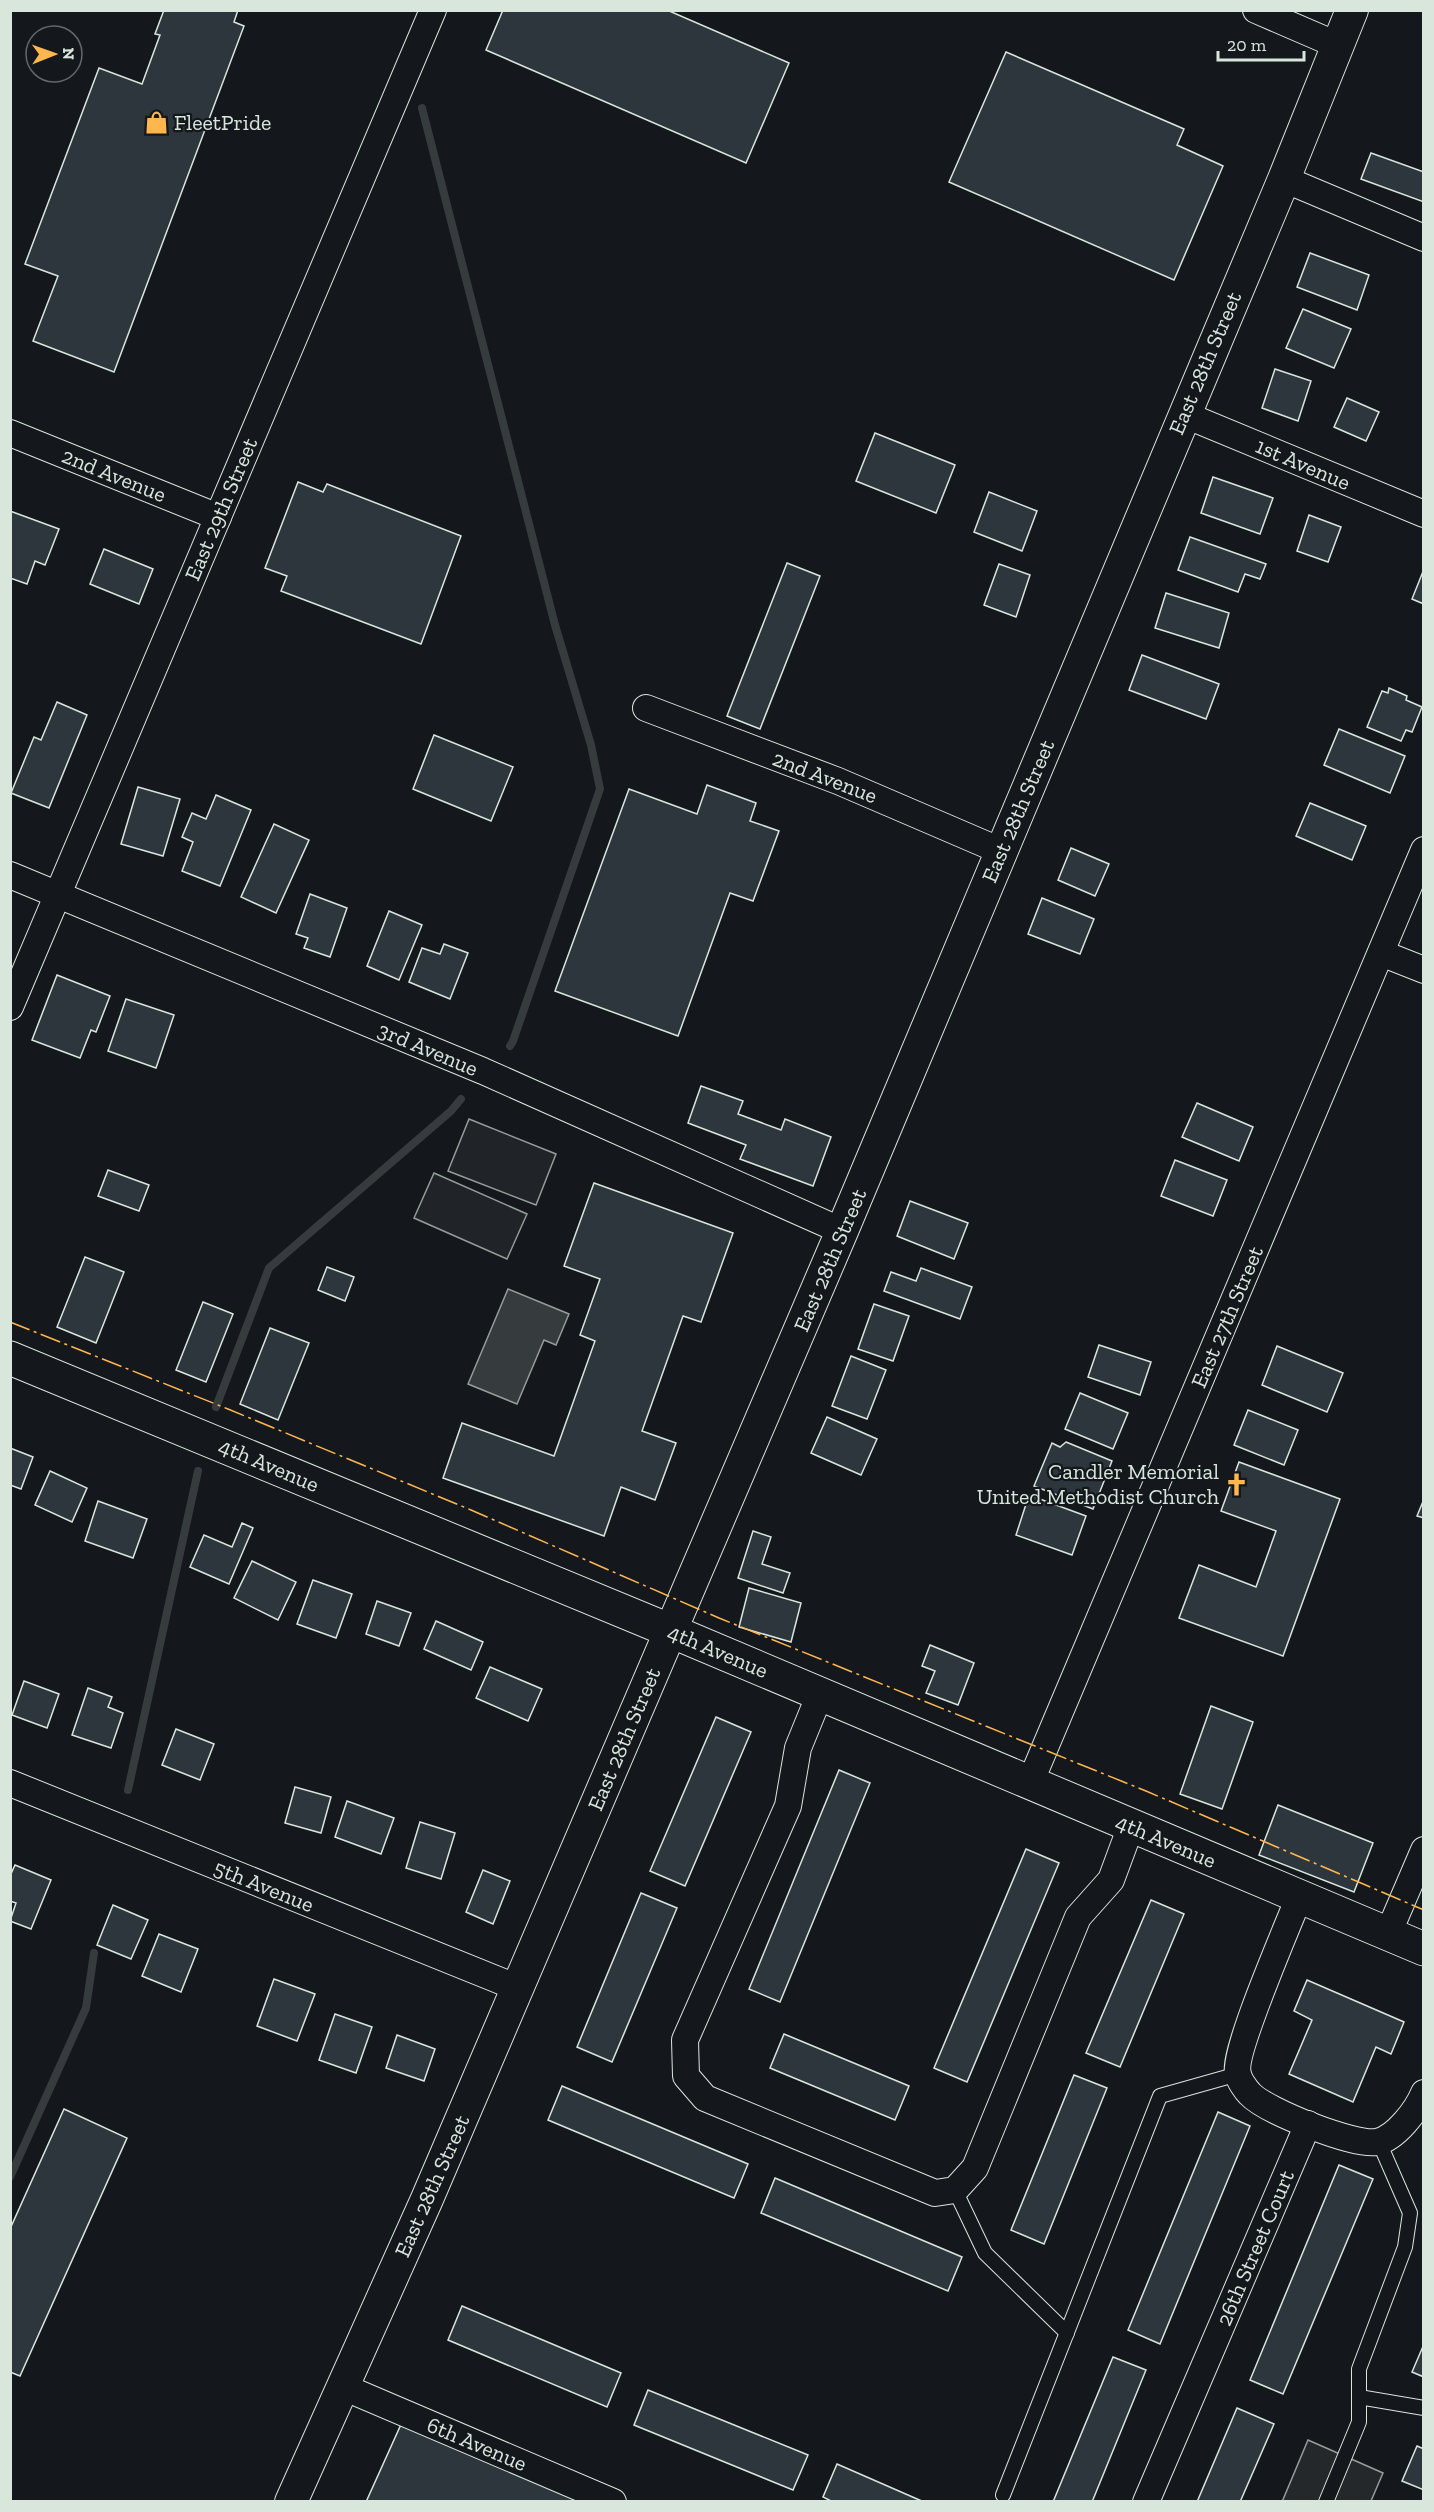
<svg xmlns="http://www.w3.org/2000/svg" width="1434" height="2512" viewBox="0 0 1434 2512" font-family="'Zilla Slab',serif">
	<style>
		.green { fill: #202428; stroke: #939e99; stroke-width: 1.5 }
		.parking { fill: #24282b; stroke: #939e99; stroke-width: 1.5 }
		.water { fill: #363b3e; stroke: #939e99; stroke-width: 1.5 }
		.lines { fill: none; stroke-linecap: round; stroke-linejoin: round }
		.stream { stroke: #363b3e; stroke-width: 8 }
		.building { fill: #2c363c; stroke: #d8e6dc; stroke-width: 1.5 }
		.service-casing { stroke: #d8e6dc; stroke-width: 16 }
		.minor-casing { stroke: #d8e6dc; stroke-width: 28 }
		.tertiary-casing { stroke: #d8e6dc; stroke-width: 34 }
		.secondary-casing { stroke: #d8e6dc; stroke-width: 35 }
		.service { stroke: #14181c; stroke-width: 14 }
		.minor { stroke: #14181c; stroke-width: 26 }
		.tertiary { stroke: #14181c; stroke-width: 32 }
		.secondary { stroke: #14181c; stroke-width: 33 }
		.power { stroke: #ffb74d; stroke-width: 1.5; stroke-dasharray: 21 4.5 3 4.5; stroke-linecap: butt }
		.labels { text-anchor: middle; dominant-baseline: central; stroke-width: 4.5; stroke-linejoin: round; paint-order: stroke }
		.poi-label { font-size: 22px; fill: #d8e6dc; stroke: #14181c; text-anchor: start }
		.street-label { font-size: 22px; fill: #d8e6dc; stroke: #14181c }
	</style>
	<rect width="100%" height="100%" fill="#14181c"/>
	<!-- green -->
	<g class="green">
		<polygon points="469,1119 556,1154 536,1205 448,1171"/>
		<polygon points="434,1173 527,1214 507,1259 414,1218"/>
	</g>
	<!-- parking -->
	<polygon class="parking" points="1308,2440 1383,2473 1371,2501 1282,2502"/>
	<!-- water -->
	<polygon class="water" points="508,1289 569,1314 556,1345 544,1340 517,1404 468,1384"/>
	<g class="lines">
		<!-- stream -->
		<g class="stream">
			<polyline points="422,108 555,625 591,745 600,789 513,1041 510,1046"/>
			<polyline points="216,1407 269,1268 451,1111 461,1099"/>
			<polyline points="128,1790 198,1471"/>
			<polyline points="10,2177 86,2008 94,1953"/>
		</g>
	</g>
	<!-- building -->
	<g class="building">
		<polygon points="164,10 238,10 234,22 244,26 114,372 33,341 58,276 25,264 99,68 142,84 160,35 155,34"/>
		<polygon points="503,10 667,10 789,63 746,163 486,50"/>
		<polygon points="1006,52 1184,129 1177,145 1223,166 1174,280 949,182"/>
		<polygon points="1371,153 1424,172 1424,202 1361,179"/>
		<polygon points="1310,253 1369,275 1357,310 1297,287"/>
		<polygon points="1303,309 1351,329 1334,368 1286,348"/>
		<polygon points="1275,369 1311,381 1298,421 1262,408"/>
		<polygon points="1347,398 1379,412 1366,441 1334,427"/>
		<polygon points="875,433 955,465 936,513 856,481"/>
		<polygon points="1213,477 1273,498 1260,534 1201,513"/>
		<polygon points="298,482 323,492 327,484 461,536 421,644 281,591 287,576 265,568"/>
		<polygon points="989,492 1037,511 1022,551 974,532"/>
		<polygon points="10,511 59,529 45,565 35,561 27,584 10,578"/>
		<polygon points="1309,515 1341,527 1328,562 1297,551"/>
		<polygon points="1190,537 1266,564 1260,579 1245,574 1238,592 1178,570"/>
		<polygon points="104,549 153,569 139,604 90,584"/>
		<polygon points="787,563 820,576 760,729 727,716"/>
		<polygon points="999,564 1030,575 1016,617 984,605"/>
		<polygon points="1424,569 1424,604 1412,599"/>
		<polygon points="1166,593 1229,613 1219,648 1155,628"/>
		<polygon points="1142,655 1219,684 1206,719 1129,690"/>
		<polygon points="1389,688 1407,696 1406,700 1422,707 1412,732 1406,730 1401,741 1367,727 1382,691 1388,693"/>
		<polygon points="57,702 87,715 49,808 11,793 34,737 41,740"/>
		<polygon points="1339,729 1405,756 1390,793 1324,765"/>
		<polygon points="434,735 513,767 491,821 413,789"/>
		<polygon points="707,785 756,803 750,821 779,831 753,901 730,893 678,1036 555,991 629,789 697,814"/>
		<polygon points="138,787 180,799 163,856 121,844"/>
		<polygon points="216,795 251,810 220,886 182,871 193,842 182,837 192,813 206,819"/>
		<polygon points="1310,803 1366,826 1352,860 1296,836"/>
		<polygon points="274,824 309,840 276,913 241,897"/>
		<polygon points="1071,848 1109,864 1095,896 1058,880"/>
		<polygon points="310,894 347,908 330,957 304,948 308,938 296,934"/>
		<polygon points="1042,898 1094,919 1080,954 1028,934"/>
		<polygon points="389,911 422,925 399,980 367,966"/>
		<polygon points="444,944 468,953 450,999 409,982 422,948 440,954"/>
		<polygon points="57,975 110,996 96,1032 91,1030 80,1058 32,1040"/>
		<polygon points="126,999 174,1015 156,1068 108,1051"/>
		<polygon points="701,1086 743,1101 738,1114 781,1130 785,1119 831,1137 813,1186 740,1159 746,1145 688,1123"/>
		<polygon points="1197,1103 1253,1127 1239,1161 1182,1137"/>
		<polygon points="1175,1160 1227,1180 1213,1216 1161,1196"/>
		<polygon points="108,1170 149,1185 139,1211 98,1196"/>
		<polygon points="594,1183 733,1233 701,1322 683,1316 642,1431 676,1443 655,1500 621,1487 604,1536 443,1478 462,1423 554,1456 595,1341 580,1335 600,1279 564,1266"/>
		<polygon points="910,1201 968,1223 954,1259 897,1236"/>
		<polygon points="85,1257 124,1272 96,1343 57,1327"/>
		<polygon points="327,1267 354,1277 345,1301 318,1290"/>
		<polygon points="921,1268 972,1287 960,1319 884,1291 891,1272 916,1281"/>
		<polygon points="203,1302 233,1314 206,1382 176,1370"/>
		<polygon points="874,1304 909,1316 893,1361 858,1349"/>
		<polygon points="270,1328 309,1343 278,1420 240,1404"/>
		<polygon points="1099,1345 1151,1362 1140,1395 1088,1377"/>
		<polygon points="1277,1346 1343,1373 1327,1412 1262,1385"/>
		<polygon points="851,1356 886,1370 867,1419 832,1406"/>
		<polygon points="1080,1393 1128,1413 1113,1449 1065,1429"/>
		<polygon points="1248,1410 1298,1430 1284,1465 1234,1445"/>
		<polygon points="827,1417 877,1439 861,1475 811,1453"/>
		<polygon points="1066,1442 1112,1461 1093,1509 1034,1486 1052,1443 1060,1447"/>
		<polygon points="10,1448 33,1457 21,1489 10,1485"/>
		<polygon points="1239,1462 1340,1499 1283,1656 1179,1618 1199,1565 1256,1587 1276,1531 1221,1511"/>
		<polygon points="50,1471 87,1488 72,1522 35,1505"/>
		<polygon points="1029,1495 1086,1516 1072,1555 1016,1535"/>
		<polygon points="1424,1499 1424,1518 1417,1516"/>
		<polygon points="98,1501 147,1519 133,1558 85,1541"/>
		<polygon points="242,1523 253,1528 229,1584 190,1567 204,1535 232,1547"/>
		<polygon points="753,1531 771,1537 762,1564 790,1573 783,1593 738,1578"/>
		<polygon points="252,1561 296,1582 278,1620 234,1598"/>
		<polygon points="313,1580 352,1594 336,1638 297,1624"/>
		<polygon points="749,1588 801,1603 791,1642 739,1627"/>
		<polygon points="377,1601 411,1613 399,1646 366,1634"/>
		<polygon points="436,1621 483,1642 471,1670 424,1649"/>
		<polygon points="930,1645 974,1663 958,1705 926,1693 935,1671 922,1666"/>
		<polygon points="490,1667 542,1689 528,1721 476,1698"/>
		<polygon points="24,1681 59,1694 47,1728 12,1715"/>
		<polygon points="88,1688 112,1697 108,1707 123,1713 111,1748 72,1735"/>
		<polygon points="1211,1706 1253,1722 1222,1809 1180,1794"/>
		<polygon points="716,1717 751,1732 685,1886 650,1871"/>
		<polygon points="176,1729 214,1744 200,1780 162,1765"/>
		<polygon points="839,1770 870,1783 780,2002 749,1989"/>
		<polygon points="295,1787 331,1797 321,1833 285,1823"/>
		<polygon points="347,1801 394,1818 381,1854 335,1837"/>
		<polygon points="1278,1805 1373,1843 1354,1892 1259,1855"/>
		<polygon points="420,1822 455,1833 441,1879 406,1868"/>
		<polygon points="1026,1849 1059,1863 967,2082 934,2068"/>
		<polygon points="15,1865 51,1880 31,1929 10,1921 16,1903 10,1901 10,1876"/>
		<polygon points="483,1870 510,1881 493,1924 466,1912"/>
		<polygon points="641,1893 677,1908 612,2062 577,2047"/>
		<polygon points="1151,1900 1184,1914 1120,2067 1086,2053"/>
		<polygon points="113,1905 148,1920 131,1959 97,1945"/>
		<polygon points="159,1934 198,1949 181,1992 142,1976"/>
		<polygon points="274,1979 315,1994 297,2041 257,2026"/>
		<polygon points="1307,1980 1404,2022 1391,2054 1376,2047 1353,2102 1289,2074 1312,2020 1294,2011"/>
		<polygon points="335,2014 372,2027 356,2073 319,2060"/>
		<polygon points="784,2034 909,2086 895,2120 770,2068"/>
		<polygon points="397,2035 435,2049 424,2081 386,2068"/>
		<polygon points="1074,2075 1107,2088 1044,2244 1011,2230"/>
		<polygon points="562,2086 748,2164 734,2198 548,2120"/>
		<polygon points="64,2109 127,2138 20,2376 10,2372 10,2229"/>
		<polygon points="1218,2112 1250,2126 1160,2344 1128,2330"/>
		<polygon points="1339,2165 1373,2179 1283,2394 1250,2380"/>
		<polygon points="775,2178 962,2257 948,2291 761,2213"/>
		<polygon points="462,2306 621,2373 607,2407 448,2340"/>
		<polygon points="1424,2344 1424,2377 1412,2372"/>
		<polygon points="1113,2357 1146,2370 1092,2502 1053,2502"/>
		<polygon points="648,2390 808,2455 793,2490 634,2425"/>
		<polygon points="1237,2408 1274,2424 1240,2502 1197,2502"/>
		<polygon points="403,2420 580,2502 366,2502"/>
		<polygon points="1417,2446 1424,2449 1424,2490 1402,2481"/>
		<polygon points="837,2464 924,2502 833,2502 823,2497"/>
	</g>
	<g class="lines">
		<defs>
			<g id="service">
				<polyline points="955,2190 985,2253 1067,2333"/>
				<polyline points="1359,2397 1424,2408"/>
				<polyline points="1003,2495 1160,2096 1238,2074"/>
				<polyline points="1326,2502 1359,2422 1359,2369 1405,2247 1410,2213 1379,2142"/>
			</g>
			<g id="minor">
				<polyline points="1256,10 1337,45"/>
				<polyline points="1284,179 1424,238"/>
				<polyline points="1183,414 1424,514"/>
				<polyline points="10,433 218,517"/>
				<polyline points="646,708 838,781 1001,851"/>
				<polyline points="10,875 483,1071 842,1231"/>
				<polyline points="1381,953 1424,970"/>
				<polyline points="10,1007 433,10"/>
				<polyline points="820,1694 798,1748 788,1806 685,2040 686,2076 705,2098 935,2193 955,2190 975,2168 1078,1917 1111,1880 1131,1826"/>
				<polyline points="10,1783 518,1988"/>
				<polyline points="1030,1783 1424,850"/>
				<path d="M 1299,1897 C 1288,1926 1232,2053 1238,2074 C 1239,2080 1246,2090 1250,2094 C 1266,2111 1354,2146 1377,2142 C 1396,2138 1417,2110 1424,2093"/>
				<polyline points="1388,1934 1424,1850"/>
				<polyline points="341,2386 613,2502"/>
				<polyline points="1146,2502 1308,2124"/>
			</g>
			<polyline id="tertiary" points="291,2502 427,2199 842,1231 1284,179 1352,10"/>
			<polyline id="secondary" points="10,1358 671,1631 1424,1949"/>
		</defs>
		<!-- service casing -->
		<use href="#service" class="service-casing"/>
		<!-- minor casing -->
		<use href="#minor" class="minor-casing"/>
		<!-- tertiary casing -->
		<use href="#tertiary" class="tertiary-casing"/>
		<!-- secondary casing -->
		<use href="#secondary" class="secondary-casing"/>
		<!-- service -->
		<use href="#service" class="service"/>
		<!-- minor -->
		<use href="#minor" class="minor"/>
		<!-- tertiary -->
		<use href="#tertiary" class="tertiary"/>
		<!-- secondary -->
		<use href="#secondary" class="secondary"/>
		<!-- power -->
		<polyline class="power" points="10,1322 228,1409 471,1510 719,1618 1146,1791 1424,1910"/>
	</g>
	<!-- icons -->
	<defs>
		<symbol id="shop-bare" viewBox="-9 -9 18 18"><path d="M-5-2.5h2.3a2.7 3.5 0 0 1 5.4 0H5L5.5 6h-11ZM-1.5-2.5h3a1.5 2.3 0 0 0-3 0Z" fill="#ffb74d" stroke="#14181c" stroke-width="2.5" paint-order="stroke"/></symbol>
		<symbol id="church-bare" viewBox="-9 -9 18 18"><path d="M-1.2-6h2.4v3.5h3.3v2.4h-3.3V6h-2.4V-.1h-3.3v-2.4h3.3Z" fill="#ffb74d" stroke="#14181c" stroke-width="2.5" paint-order="stroke"/></symbol>
	</defs>
	<g fill-rule="evenodd">
		<use href="#shop-bare" x="140" y="106" width="33" height="33"/>
		<use href="#church-bare" x="1220" y="1468" width="33" height="33"/>
	</g>
	<g class="labels">
		<!-- poi labels -->
		<g class="poi-label">
			<text x="174" y="122">FleetPride</text>
			<text x="1219" y="1471" text-anchor="end">Candler Memorial<tspan x="1219" dy="25">United Methodist Church</tspan></text>
		</g>
		<!-- street labels -->
		<g class="street-label">
			<text transform="translate(1205 363) rotate(-67)">East 28th Street</text>
			<text transform="translate(1303 464) rotate(23)">1st Avenue</text>
			<text transform="translate(114 475) rotate(22)">2nd Avenue</text>
			<text transform="translate(221 509) rotate(-67)">East 29th Street</text>
			<text transform="translate(825 777) rotate(21)">2nd Avenue</text>
			<text transform="translate(1018 811) rotate(-67)">East 28th Street</text>
			<text transform="translate(428 1049) rotate(23)">3rd Avenue</text>
			<text transform="translate(830 1260) rotate(-67)">East 28th Street</text>
			<text transform="translate(1227 1317) rotate(-67)">East 27th Street</text>
			<text transform="translate(269 1465) rotate(23)">4th Avenue</text>
			<text transform="translate(718 1651) rotate(23)">4th Avenue</text>
			<text transform="translate(624 1739) rotate(-67)">East 28th Street</text>
			<text transform="translate(1166 1841) rotate(23)">4th Avenue</text>
			<text transform="translate(264 1886) rotate(22)">5th Avenue</text>
			<text transform="translate(432 2186) rotate(-66)">East 28th Street</text>
			<text transform="translate(1255 2248) rotate(-67)">26th Street Court</text>
			<text transform="translate(477 2444) rotate(23)">6th Avenue</text>
		</g>
	</g>
	<!-- border -->
	<rect width="1434" height="2512" fill="none" stroke="#d8e6dc" stroke-width="24"/>
	<!-- north arrow -->
	<g transform="translate(54 54) rotate(89)"><circle r="28" fill="#14181c" stroke="#626a69" stroke-width="1.5"/>
	<path d="M0-4.5L10 22L0 15L-10 22Z" fill="#ffb74d"/>
	<text y="-9" font-size="16" font-weight="bold" text-anchor="middle" fill="#d8e6dc">N</text>
	</g>
	<!-- scale -->
	<path d="M1218 51v9h86v-9" fill="none" stroke="#d8e6dc" stroke-width="3"/>
	<text x="1227" y="51" font-size="18" fill="#d8e6dc" stroke="#14181c" stroke-width="4.5" paint-order="stroke">20 m</text>
</svg>
